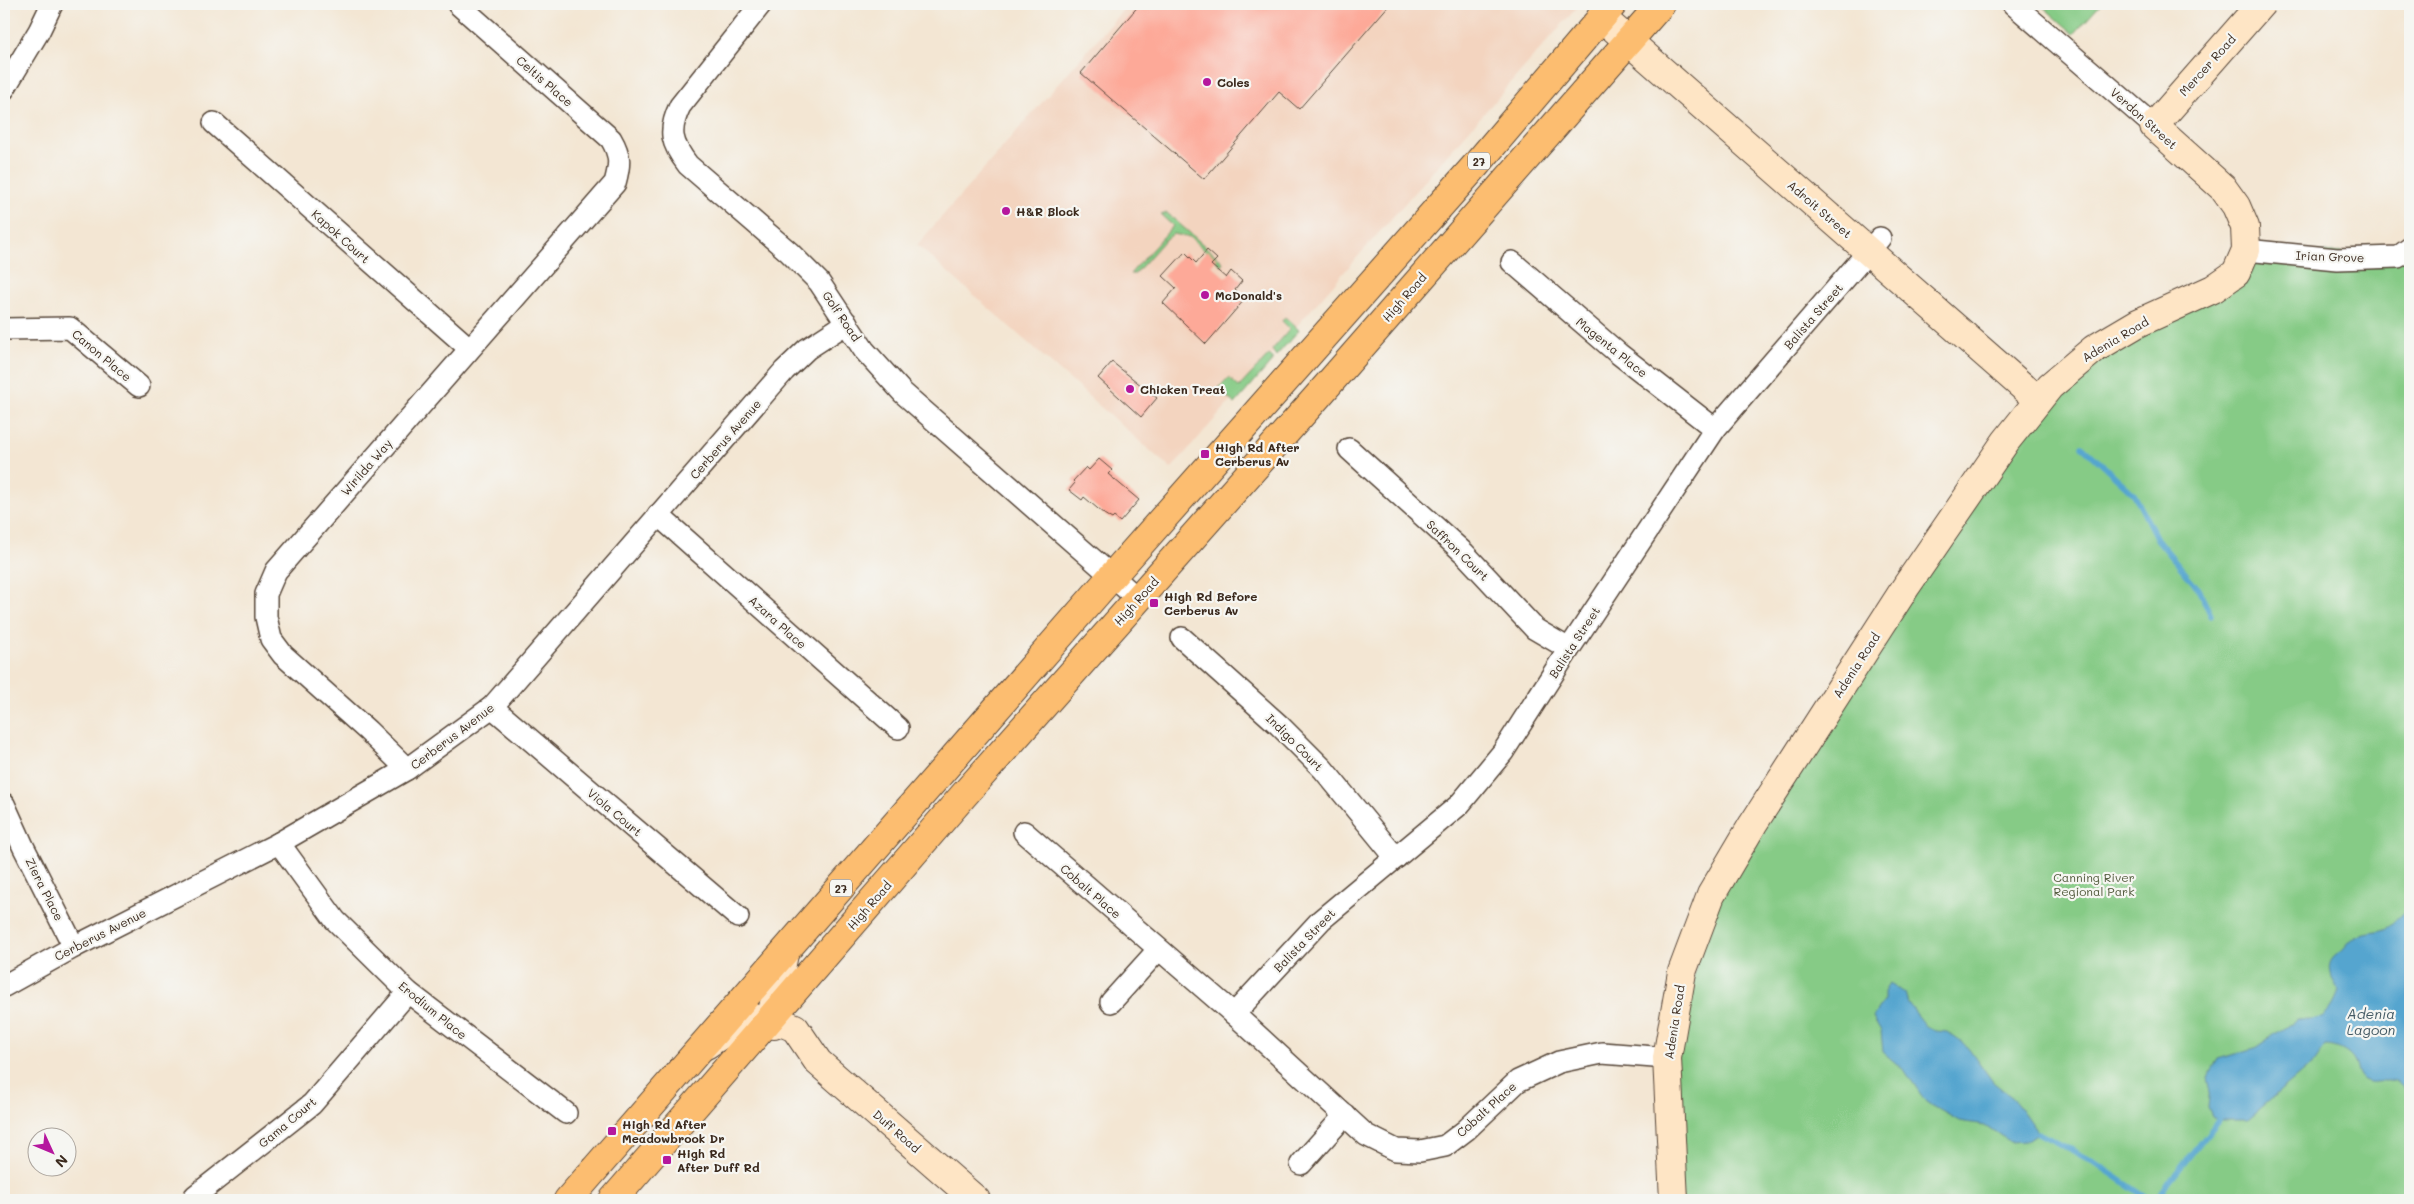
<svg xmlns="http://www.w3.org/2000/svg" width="2414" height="1204" viewBox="0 0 2414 1204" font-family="Mali,sans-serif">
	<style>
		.built { fill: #f3d4bf }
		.green { fill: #86cb86; stroke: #607a52 }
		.water { fill: #54a5cf; stroke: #486876 }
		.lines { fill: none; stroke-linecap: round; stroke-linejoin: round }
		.stream { stroke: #54a5cf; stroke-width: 5.5 }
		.building { fill: #fda998 }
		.street-casing { stroke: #574639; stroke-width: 24 }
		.secondary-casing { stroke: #574639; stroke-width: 30 }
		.primary-casing { stroke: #574639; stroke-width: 30 }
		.street { stroke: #fff; stroke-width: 21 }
		.secondary { stroke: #fee5c5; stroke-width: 28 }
		.primary { stroke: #fcbd6f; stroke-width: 28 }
		.poi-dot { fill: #b5179e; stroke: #f6f6f2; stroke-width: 2 }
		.labels { text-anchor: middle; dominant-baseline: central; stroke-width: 4.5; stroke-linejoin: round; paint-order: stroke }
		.shield { fill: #f6f6f2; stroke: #73675e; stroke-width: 1 }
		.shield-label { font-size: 11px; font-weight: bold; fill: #3b2a1e }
		.street-label { font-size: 12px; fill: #3b2a1e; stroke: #f6f6f2 }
		.poi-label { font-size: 12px; font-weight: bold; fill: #3b2a1e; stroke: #f6f6f2; text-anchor: start }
		.park-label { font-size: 12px; fill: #525a3d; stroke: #f6f6f2 }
		.water-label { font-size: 14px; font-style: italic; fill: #455b65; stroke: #f6f6f2 }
	</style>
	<rect width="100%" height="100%" fill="#f6f6f2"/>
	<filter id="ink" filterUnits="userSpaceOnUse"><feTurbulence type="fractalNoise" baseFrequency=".02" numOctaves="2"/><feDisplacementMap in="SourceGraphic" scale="10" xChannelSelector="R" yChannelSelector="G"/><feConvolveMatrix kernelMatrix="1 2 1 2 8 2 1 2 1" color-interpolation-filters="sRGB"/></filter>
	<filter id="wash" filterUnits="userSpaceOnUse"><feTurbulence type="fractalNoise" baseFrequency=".0096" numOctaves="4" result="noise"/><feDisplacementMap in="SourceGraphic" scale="20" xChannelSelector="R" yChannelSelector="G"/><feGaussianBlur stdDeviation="1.12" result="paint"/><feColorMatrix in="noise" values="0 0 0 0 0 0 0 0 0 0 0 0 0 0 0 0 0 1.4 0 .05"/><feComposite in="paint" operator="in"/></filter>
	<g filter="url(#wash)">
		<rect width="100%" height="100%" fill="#f3e6d3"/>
		<!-- built -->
		<polygon class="built" points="1128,4 1580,4 1171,469 917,245"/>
		<!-- green -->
		<g class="green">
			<polygon points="2040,4 2101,4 2074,34"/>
			<polygon points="1167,213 1223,262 1221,265 1190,237 1173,234 1164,241 1135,274 1130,274 1173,226 1161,215"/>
			<polygon points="2410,252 2410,1200 1675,1200 1667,1088 1716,884 2024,414 2078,362 2260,253"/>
			<polygon points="1285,317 1299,330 1276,356 1272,350 1290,329 1282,321"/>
			<polygon points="1269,355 1274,359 1235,404 1218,389 1229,378 1239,387"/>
		</g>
		<!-- water -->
		<g class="water">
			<path d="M 2410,909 L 2410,1092 C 2403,1089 2399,1081 2390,1081 C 2382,1080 2372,1085 2364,1080 C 2357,1075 2358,1069 2355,1063 C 2351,1053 2337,1046 2326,1046 L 2315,1062 L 2247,1120 L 2218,1120 L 2212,1117 L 2208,1108 L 2210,1086 L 2208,1077 L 2218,1059 L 2255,1048 L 2297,1019 C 2321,1024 2331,1013 2339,991 C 2333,980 2323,967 2335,956 C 2338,953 2341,953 2344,949 C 2351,941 2354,937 2364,933 C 2372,931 2379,932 2387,928 C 2396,923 2399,912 2410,909 Z"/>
			<polygon points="1889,983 1905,993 1908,1003 1926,1026 1935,1031 1947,1032 1968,1047 1993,1082 2014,1099 2038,1133 2026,1141 2010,1142 1985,1125 1959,1121 1926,1102 1905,1071 1883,1052 1881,1031 1873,1017 1884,1000 1884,992"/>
		</g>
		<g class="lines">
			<!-- stream -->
			<g class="stream">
				<polyline points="2082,446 2134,494 2157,539 2197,587 2211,615"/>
				<polyline points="2038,1133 2091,1160 2150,1200 2159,1198 2169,1182 2218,1120"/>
			</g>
		</g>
		<g id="blocks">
			<!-- building -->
			<g class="building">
				<polygon points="1140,4 1390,4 1299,109 1279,92 1204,179 1081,73"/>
				<polygon points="1207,250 1217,259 1211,265 1226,278 1231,271 1242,281 1235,290 1245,299 1206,344 1163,303 1176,288 1163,276 1185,252 1196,263"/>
				<polygon points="1112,362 1157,398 1141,417 1098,378"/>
				<polygon points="1099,459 1112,470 1108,474 1139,500 1120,522 1114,517 1112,519 1104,514 1084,497 1082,500 1069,490 1075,483 1073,481 1086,467 1089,470"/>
			</g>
		</g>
	</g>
	<g filter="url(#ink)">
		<use href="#blocks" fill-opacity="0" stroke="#574639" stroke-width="1"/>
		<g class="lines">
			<defs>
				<g id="street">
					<path d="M 761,4 L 680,106 C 668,131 671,143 688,165 L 789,252 L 819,282 L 864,350 L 903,393 L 1138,599"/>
					<polyline points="2013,4 2154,126"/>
					<polyline points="4,89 39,31 52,4"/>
					<polyline points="214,123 469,348"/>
					<polyline points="2246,250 2337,259 2398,257 2410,248"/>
					<polyline points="1512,262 1619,354 1715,429"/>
					<polyline points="4,329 70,328 139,386"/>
					<polyline points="1349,449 1464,553 1535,629 1569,649"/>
					<polyline points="658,515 898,728"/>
					<polyline points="1182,638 1279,725 1323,769 1396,858"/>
					<polyline points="492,707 738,917"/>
					<path d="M 407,769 L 368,731 L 283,655 L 271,639 L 266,617 L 266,594 L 276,571 L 615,183 C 620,165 621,156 611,139 L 458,4"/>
					<polyline points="4,804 23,846 74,947"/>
					<polyline points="1024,832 1234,1014 1366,1135 1396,1150 1420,1151 1445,1146 1466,1130 1518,1081 1559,1062 1602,1053 1667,1058"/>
					<polyline points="279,843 335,920 408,992 566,1113"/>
					<polyline points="4,986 74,947 279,843 407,769 492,707 784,371 807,349 847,323"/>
					<polyline points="1111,1002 1158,950"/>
					<polyline points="1234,1014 1321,920 1459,805 1503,752 1569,649 1715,429 1880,238"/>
					<polyline points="1301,1164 1345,1115"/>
					<polyline points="195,1196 312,1104 408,992"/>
				</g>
				<g id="secondary">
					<polyline points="1601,17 2038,400"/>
					<polyline points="774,1025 771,1018 784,954"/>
					<polyline points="706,1045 731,1028 755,1019 771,1018 795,1028 818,1062 976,1200"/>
					<polyline points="1674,1200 1667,1058 1682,972 1711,895 1753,824 1907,585 2006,441 2050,386 2094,349 2138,323 2213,289 2236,273 2246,250 2245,227 2236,206 2223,188 2154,126 2261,4"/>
				</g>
				<g id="primary">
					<polyline points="568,1200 1112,576 1476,165 1613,4"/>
					<polyline points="613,1200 963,796 1318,396 1661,4"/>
				</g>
			</defs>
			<!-- street casing -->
			<use href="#street" class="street-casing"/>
			<!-- secondary casing -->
			<use href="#secondary" class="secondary-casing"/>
			<!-- primary casing -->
			<use href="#primary" class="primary-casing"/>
			<!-- street -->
			<use href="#street" class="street"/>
			<!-- secondary -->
			<use href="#secondary" class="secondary"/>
			<!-- primary -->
			<use href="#primary" class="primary"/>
		</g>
	</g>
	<!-- markers -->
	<g class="poi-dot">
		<circle cx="1207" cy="82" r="5"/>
		<circle cx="1006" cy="211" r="5"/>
		<circle cx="1205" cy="295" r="5"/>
		<circle cx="1130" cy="389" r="5"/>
		<rect x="1200" y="449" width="10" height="10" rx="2.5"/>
		<rect x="1149" y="598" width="10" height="10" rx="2.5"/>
		<rect x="607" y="1126" width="10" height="10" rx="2.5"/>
		<rect x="662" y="1155" width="10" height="10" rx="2.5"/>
	</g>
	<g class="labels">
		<!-- shield labels -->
		<g class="shield">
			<rect x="1468" y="152.5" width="22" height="17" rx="4"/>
			<rect x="830" y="879.5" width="22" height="17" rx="4"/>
		</g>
		<g class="shield-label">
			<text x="1479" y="161">27</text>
			<text x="841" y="888">27</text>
		</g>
		<!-- street labels -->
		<g class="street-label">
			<text transform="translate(2207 65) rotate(-48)">Mercer Road</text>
			<text transform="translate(545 81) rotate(41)">Celtis Place</text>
			<text transform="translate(2144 118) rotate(42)">Verdon Street</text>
			<text transform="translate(1820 209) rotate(41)">Adroit Street</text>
			<text transform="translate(341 236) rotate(42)">Kapok Court</text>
			<text transform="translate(2330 256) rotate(2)">Irian Grove</text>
			<text transform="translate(1404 297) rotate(-49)">High Road</text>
			<text transform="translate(842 316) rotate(56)">Golf Road</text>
			<text transform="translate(1813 316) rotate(-49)">Balista Street</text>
			<text transform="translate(2115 339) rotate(-31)">Adenia Road</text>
			<text transform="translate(1612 347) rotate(39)">Magenta Place</text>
			<text transform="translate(102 355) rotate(40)">Canon Place</text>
			<text transform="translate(725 439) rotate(-49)">Cerberus Avenue</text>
			<text transform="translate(366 467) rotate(-49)">Wirilda Way</text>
			<text transform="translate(1458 550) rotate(44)">Saffron Court</text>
			<text transform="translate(1136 601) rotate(-48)">High Road</text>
			<text transform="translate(778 622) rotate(42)">Azara Place</text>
			<text transform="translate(1574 642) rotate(-57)">Balista Street</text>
			<text transform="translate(1856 665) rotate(-57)">Adenia Road</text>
			<text transform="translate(452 736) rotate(-37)">Cerberus Avenue</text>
			<text transform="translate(1295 742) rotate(45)">Indigo Court</text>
			<text transform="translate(615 812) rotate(40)">Viola Court</text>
			<text transform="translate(45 889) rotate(63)">Ziera Place</text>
			<text transform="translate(1091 891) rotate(41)">Cobalt Place</text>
			<text transform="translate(869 905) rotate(-49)">High Road</text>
			<text transform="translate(100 934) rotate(-27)">Cerberus Avenue</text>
			<text transform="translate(1304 940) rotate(-46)">Balista Street</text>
			<text transform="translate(433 1010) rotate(39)">Erodium Place</text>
			<text transform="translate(1674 1022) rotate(-81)">Adenia Road</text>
			<text transform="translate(1486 1109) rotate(-42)">Cobalt Place</text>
			<text transform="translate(287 1122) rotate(-40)">Gama Court</text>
			<text transform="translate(897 1131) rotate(41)">Duff Road</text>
		</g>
		<!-- poi labels -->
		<g class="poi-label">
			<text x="1217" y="82">Coles</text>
			<text x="1016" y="211">H&amp;R Block</text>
			<text x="1215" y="295">McDonald's</text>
			<text x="1140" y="389">Chicken Treat</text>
			<text x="1215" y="447">High Rd After<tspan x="1215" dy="14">Cerberus Av</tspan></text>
			<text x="1164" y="596">High Rd Before<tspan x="1164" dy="14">Cerberus Av</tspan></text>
			<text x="622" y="1124">High Rd After<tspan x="622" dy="14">Meadowbrook Dr</tspan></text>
			<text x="677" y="1153">High Rd<tspan x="677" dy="14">After Duff Rd</tspan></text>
		</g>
		<!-- park labels -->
		<g class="park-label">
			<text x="2094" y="877">Canning River<tspan x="2094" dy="14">Regional Park</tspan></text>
		</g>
		<!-- water labels -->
		<g class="water-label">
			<text x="2371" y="1013">Adenia<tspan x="2371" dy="16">Lagoon</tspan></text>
		</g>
	</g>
	<!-- margin -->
	<rect width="2414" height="1204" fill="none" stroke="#f6f6f2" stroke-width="20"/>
	<!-- north arrow -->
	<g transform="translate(52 1152) rotate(134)"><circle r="24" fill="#f6f6f2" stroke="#aba49d"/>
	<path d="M0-4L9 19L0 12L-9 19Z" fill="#b5179e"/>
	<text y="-8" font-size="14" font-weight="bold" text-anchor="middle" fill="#3b2a1e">N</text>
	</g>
</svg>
